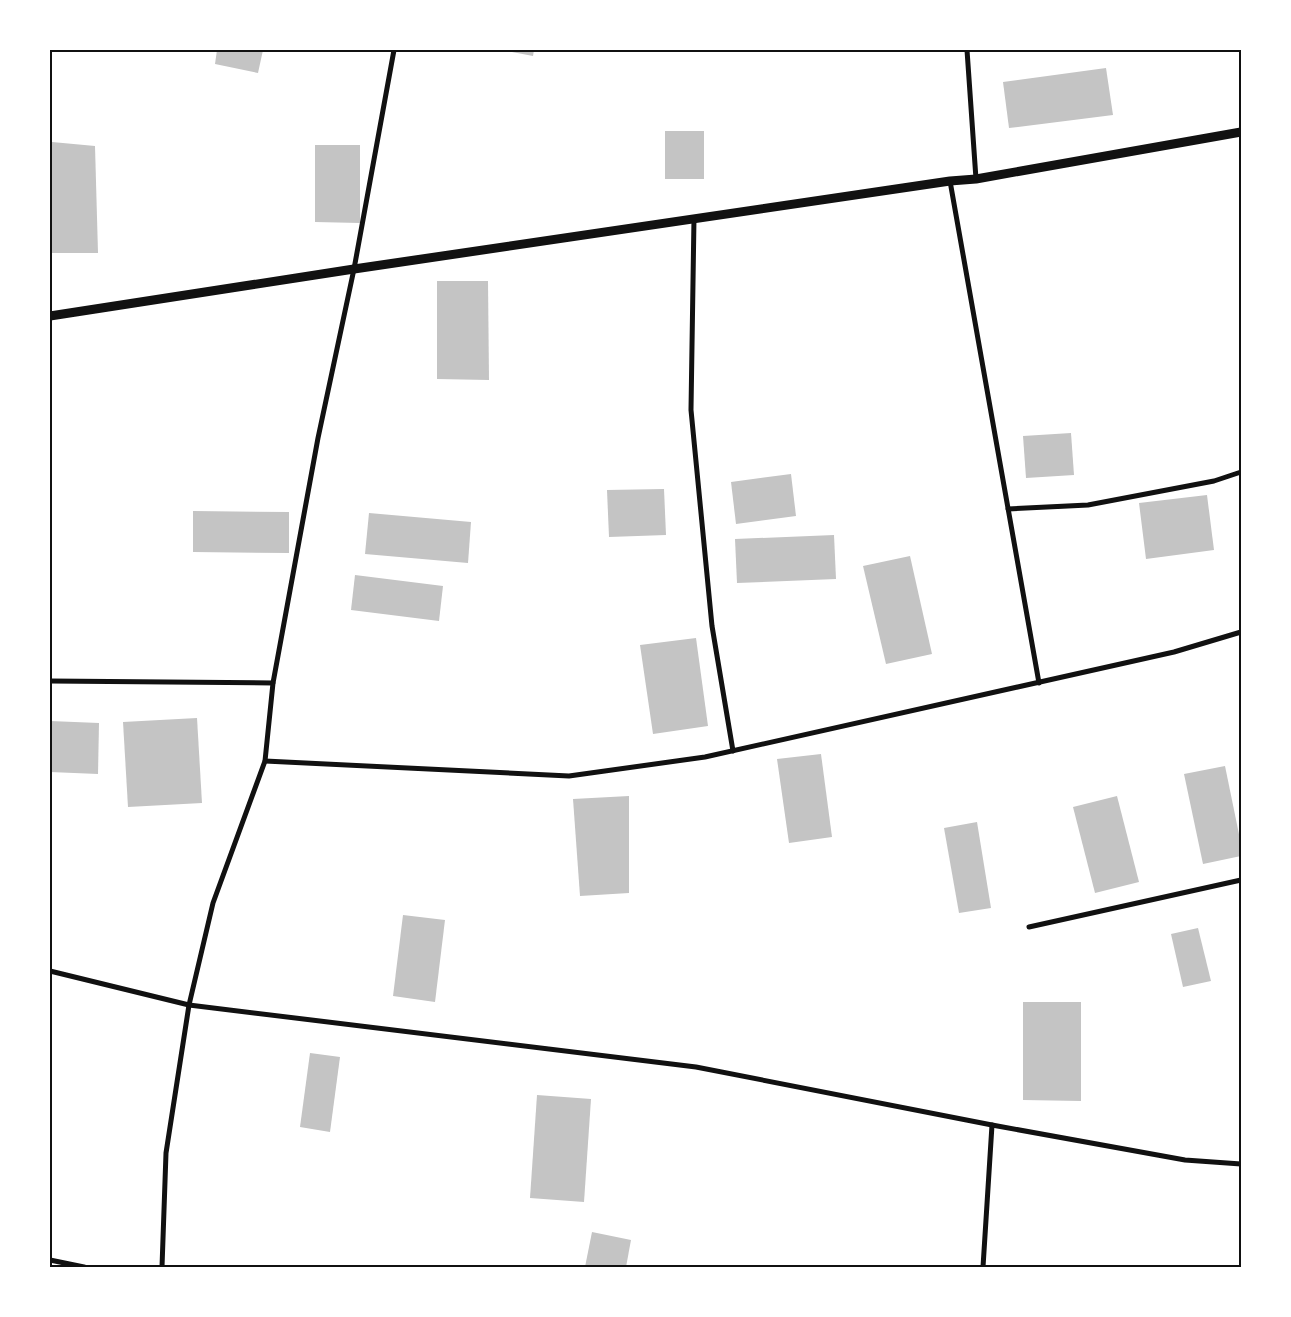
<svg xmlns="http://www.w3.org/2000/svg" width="1291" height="1317" viewBox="0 0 1291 1317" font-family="'Titillium Web',sans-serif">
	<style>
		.building { fill: #c4c4c4 }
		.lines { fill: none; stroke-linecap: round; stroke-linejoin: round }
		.minor { stroke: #111; stroke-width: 5 }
		.tertiary { stroke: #111; stroke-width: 9 }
		.neatline { fill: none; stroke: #111; stroke-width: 2 }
	</style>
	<rect width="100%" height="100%" fill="#fff"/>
	<!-- building -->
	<g class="building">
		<polygon points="217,50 263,50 258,73 215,64"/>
		<polygon points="501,50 534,50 533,56"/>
		<polygon points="1106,68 1113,115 1009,128 1003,82"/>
		<rect x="665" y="131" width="39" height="48"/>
		<polygon points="52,142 95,146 98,253 52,253"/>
		<polygon points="315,145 360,145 360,223 315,222"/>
		<polygon points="437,281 488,281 489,380 437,379"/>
		<polygon points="1071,433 1074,475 1026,478 1023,436"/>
		<polygon points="791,474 796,516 736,524 731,482"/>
		<polygon points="664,489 666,535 609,537 607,490"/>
		<polygon points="1207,495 1214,550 1146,559 1139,503"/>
		<polygon points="193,511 289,512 289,553 193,552"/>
		<polygon points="369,513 471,522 468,563 365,554"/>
		<polygon points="834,535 836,579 737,583 735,539"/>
		<polygon points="910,556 932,654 886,664 863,566"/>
		<polygon points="355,575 443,586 439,621 351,610"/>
		<polygon points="696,638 708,726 653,734 640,645"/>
		<polygon points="197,718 202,803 128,807 123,722"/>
		<polygon points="50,721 99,723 98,774 50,772"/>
		<polygon points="821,754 832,837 789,843 777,759"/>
		<polygon points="1225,766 1241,844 1241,856 1203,864 1184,774"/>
		<polygon points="629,796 629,893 580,896 573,799"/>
		<polygon points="1117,796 1139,882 1095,893 1073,807"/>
		<polygon points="977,822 991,908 959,913 944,828"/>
		<polygon points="403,915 445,920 435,1002 393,996"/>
		<polygon points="1198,928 1211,981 1183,987 1171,934"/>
		<polygon points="1023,1002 1081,1002 1081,1101 1023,1100"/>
		<polygon points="310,1053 340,1057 330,1132 300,1127"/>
		<polygon points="537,1095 591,1099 584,1202 530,1198"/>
		<polygon points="592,1232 631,1240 626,1267 585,1267"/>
	</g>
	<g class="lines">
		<!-- minor -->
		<g class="minor">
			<polyline points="967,50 976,179"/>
			<polyline points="950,181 1039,683"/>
			<polyline points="694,218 691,410 712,626 733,751"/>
			<polyline points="1008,509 1088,505 1214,481 1241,472"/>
			<polyline points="50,681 273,683"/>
			<polyline points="265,761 569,776 705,757 1174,652 1241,632"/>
			<polyline points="1029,927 1241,880"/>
			<polyline points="50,971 189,1005 696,1067 992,1125 1185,1160 1241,1164"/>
			<polyline points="50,1260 84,1267"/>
			<polyline points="162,1267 166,1153 189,1005 213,903 265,761 273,683 318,438 354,269 394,50"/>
			<polyline points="983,1267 992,1125"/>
		</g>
		<!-- tertiary -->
		<polyline class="tertiary" points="50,316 354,269 950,181 976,179 1241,132"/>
	</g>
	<!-- border -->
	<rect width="1291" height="1317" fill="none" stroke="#ffffff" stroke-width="102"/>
	<rect x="51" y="51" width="1189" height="1215" class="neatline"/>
</svg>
